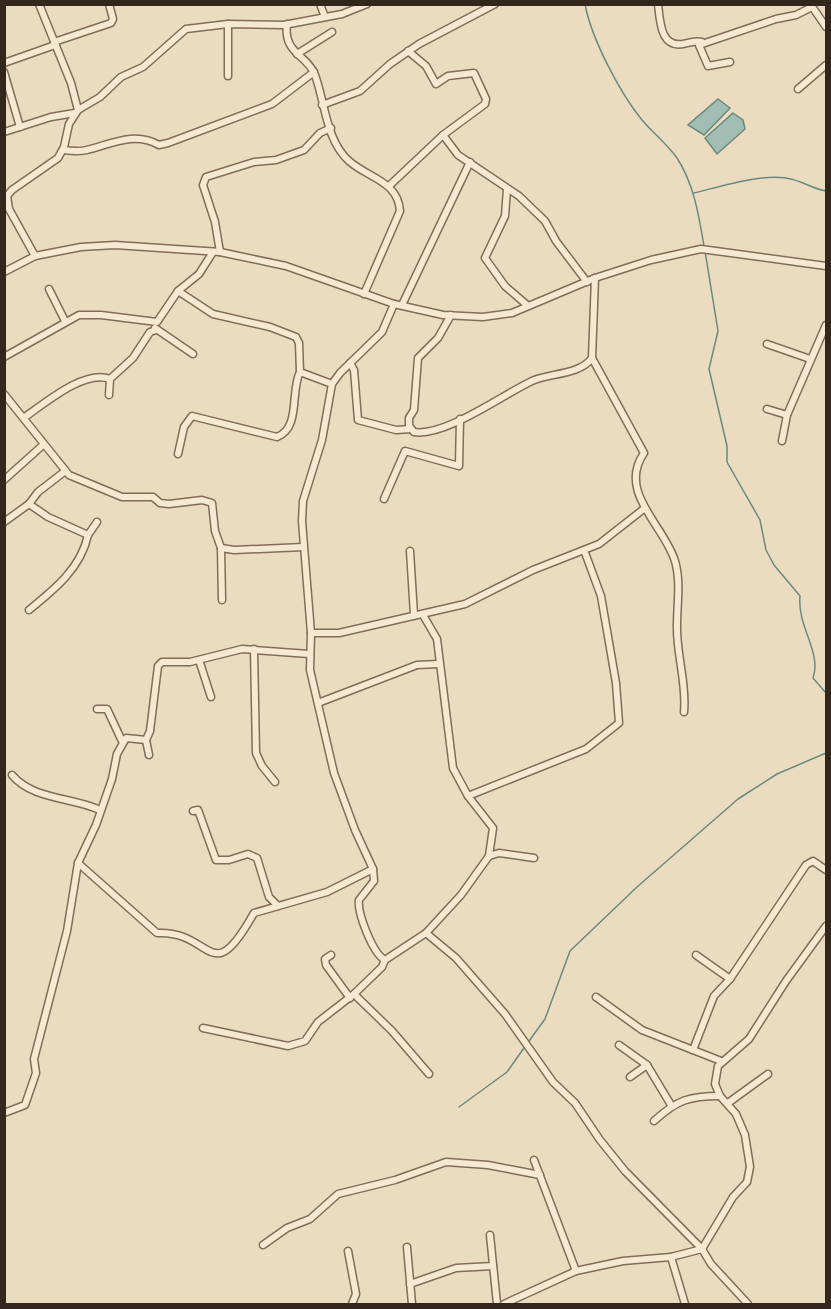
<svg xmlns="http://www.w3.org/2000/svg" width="831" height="1309" viewBox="0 0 831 1309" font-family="'PT Serif',serif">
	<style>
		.water { fill: #a2bdb3; stroke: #6a8a80; stroke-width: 1.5 }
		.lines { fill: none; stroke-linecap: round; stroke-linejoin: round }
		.stream { stroke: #6a8a80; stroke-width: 1.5 }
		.minor-casing { stroke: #836c58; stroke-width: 9 }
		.minor { stroke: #f7e9d1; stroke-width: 6 }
	</style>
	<rect width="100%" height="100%" fill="#ebdbbf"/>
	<!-- water -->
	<g class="water">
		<polygon points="718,99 730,108 704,135 688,125"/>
		<polygon points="733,113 743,120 745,129 717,154 705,138"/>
	</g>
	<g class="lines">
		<!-- stream -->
		<g class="stream">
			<path d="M 585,4 C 591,38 620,93 642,120 C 653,133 667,144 677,158 C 694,184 699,216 704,246"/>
			<path d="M 694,193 C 719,187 766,172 791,179 C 804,182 813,189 826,191"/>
			<path d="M 705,251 L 718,331 L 709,369 L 727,446 L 727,462 L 760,520 L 766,550 L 774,565 L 800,596 C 797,627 822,652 813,678 L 826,693"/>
			<polyline points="529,1041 545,1019 570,951 637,887 738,799 777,774 826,753"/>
			<polyline points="459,1107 507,1072 524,1048"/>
		</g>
		<defs>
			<g id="minor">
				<polyline points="39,4 71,83 78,110"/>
				<polyline points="320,4 325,17"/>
				<path d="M 658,4 C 660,20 660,48 683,44 C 690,43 696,40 702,42"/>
				<polyline points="811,5 826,27"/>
				<polyline points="228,24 228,76"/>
				<path d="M 287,24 C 283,54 308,55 315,75 C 325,102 326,141 349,161 C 368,178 398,181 400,211 L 364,294"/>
				<polyline points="54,42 111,23 113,19 109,4"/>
				<polyline points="297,54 332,32"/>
				<polyline points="730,62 708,66 699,45 776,19 796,15 812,7"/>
				<polyline points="4,63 55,45"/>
				<polyline points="4,72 20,127"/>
				<polyline points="798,89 826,65"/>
				<polyline points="322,105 360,91 390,64 419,44 495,4"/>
				<polyline points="4,132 51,117 75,113"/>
				<polyline points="443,135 458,155 519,196 545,221 556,241 587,282"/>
				<path d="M 63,150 C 71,151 79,152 87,150 C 111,144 135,131 159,145 L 168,143 L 272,104 L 314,72"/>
				<polyline points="389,186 443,135 485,104 486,99 474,73 448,76 436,84 426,66 408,51"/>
				<polyline points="507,189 505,216 485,258 505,286 527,305"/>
				<polyline points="220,252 215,222 203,185 206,177 254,162 276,160 304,150 320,133 331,128"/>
				<polyline points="35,256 9,209 7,196 12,190 58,158 64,147 69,124 78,110 100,97 121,77 143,67 186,29 228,24 284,25 342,14 367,4"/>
				<polyline points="4,272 35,256 81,247 115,245 220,252 286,266 394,304 443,315 483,317 512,313 595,278 651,260 701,249 826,266"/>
				<path d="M 595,278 L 592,358 L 644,453 C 617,492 664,525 675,561 C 681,582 677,604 677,625 C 676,654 687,683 684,712"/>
				<polyline points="49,289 65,321"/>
				<polyline points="178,291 213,314 270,327 296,337 299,343 300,372"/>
				<polyline points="402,305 470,162"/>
				<path d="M 451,315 L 438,338 L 418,358 L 414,410 L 409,418 L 409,426 L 414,432 C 445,437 502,395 532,381 C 549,373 580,375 592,358"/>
				<polyline points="155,328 193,354"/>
				<polyline points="767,344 810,359"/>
				<polyline points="4,357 79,315 101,315 157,322 178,291 199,274 213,252"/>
				<polyline points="350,363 354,370 358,420 396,430 411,429"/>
				<polyline points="4,394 69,475 122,497 153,497 160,503 169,504 202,500 212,503 215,531 221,548 222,600"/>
				<polyline points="109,395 110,379 133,358 150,332 156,330"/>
				<polyline points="767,409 787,415"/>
				<path d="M 25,417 C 45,403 85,369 110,379"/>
				<polyline points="782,441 787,415 826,325"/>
				<path d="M 178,454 L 184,427 L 192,416 L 277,437 C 301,428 290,391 300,372 L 332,384"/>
				<polyline points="4,480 43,445"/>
				<polyline points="384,499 405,451 459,466 460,419"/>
				<polyline points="4,522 29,504"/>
				<polyline points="88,535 97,522"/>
				<polyline points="221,548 234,550 303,547"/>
				<polyline points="410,551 414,615"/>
				<path d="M 29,610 C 55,589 81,568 88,535 L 48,517 L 29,504 L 38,492 L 64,472"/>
				<polyline points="423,615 437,639 453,768 468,796 493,828 489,856"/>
				<polyline points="311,633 339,633 465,604 533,570 599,544 645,508"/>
				<polyline points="254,649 256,753 262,766 275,782"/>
				<polyline points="199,660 211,697"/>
				<polyline points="318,703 417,665 438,664"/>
				<polyline points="97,709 107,709 122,741"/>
				<polyline points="149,755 146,740 150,731 158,666 162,662 190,662 242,649 309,654"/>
				<path d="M 12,775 C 33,800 72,797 100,810"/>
				<polyline points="468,796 586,749 619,723 616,683 601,596 584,550"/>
				<polyline points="193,811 198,810 216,860 229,860 248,854 257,858 269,897 278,906"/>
				<path d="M 78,863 L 157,933 C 213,930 210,992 254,913 L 327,892 L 373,869"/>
				<polyline points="426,933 456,958 505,1014 553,1082 575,1103 600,1140 625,1171 702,1249 711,1264 748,1304"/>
				<polyline points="331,955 325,959 326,965 350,998"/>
				<polyline points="696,955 730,979 806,865 813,861 826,870"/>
				<path d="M 385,960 C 373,954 357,913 359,900 L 374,881 L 373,869 L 355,830 L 334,773 L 310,670 L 311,633 L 302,521 L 303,501 L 322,440 L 332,384 L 340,373 L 382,332 L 394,304"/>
				<polyline points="354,994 392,1031 429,1074"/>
				<polyline points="596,997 642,1030 721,1061"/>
				<polyline points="203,1028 288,1046 305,1041 318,1022 354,994 382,967 385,960 426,933 461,895 489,856 499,853 534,858"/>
				<polyline points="619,1045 647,1065 671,1105"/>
				<polyline points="693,1050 714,996 730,979"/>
				<polyline points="630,1077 647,1065"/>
				<polyline points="728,1103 768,1074"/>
				<polyline points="4,1113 25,1105 36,1073 34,1059 67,931 78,863 96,825 112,779 117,754 126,738 146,740"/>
				<path d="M 654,1121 C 677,1100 689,1096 720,1096"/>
				<polyline points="534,1160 576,1271"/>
				<polyline points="490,1235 497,1304"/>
				<polyline points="263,1245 287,1228 310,1219 338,1194 395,1180 446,1162 488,1165 540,1175"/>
				<polyline points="407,1247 412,1304"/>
				<polyline points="348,1251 356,1294 352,1304"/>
				<polyline points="671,1257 685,1304"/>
				<polyline points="410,1284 456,1268 493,1266"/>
				<polyline points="504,1304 576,1271 623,1261 671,1257 702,1249 733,1197 747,1182 750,1167 745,1135 736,1114 720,1096 715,1084 718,1066 749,1039 786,981 826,926"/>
			</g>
		</defs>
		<!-- minor casing -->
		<use href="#minor" class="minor-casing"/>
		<!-- minor -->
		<use href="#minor" class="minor"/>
	</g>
	<!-- border -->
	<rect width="831" height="1309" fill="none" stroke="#33261c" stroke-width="12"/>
</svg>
